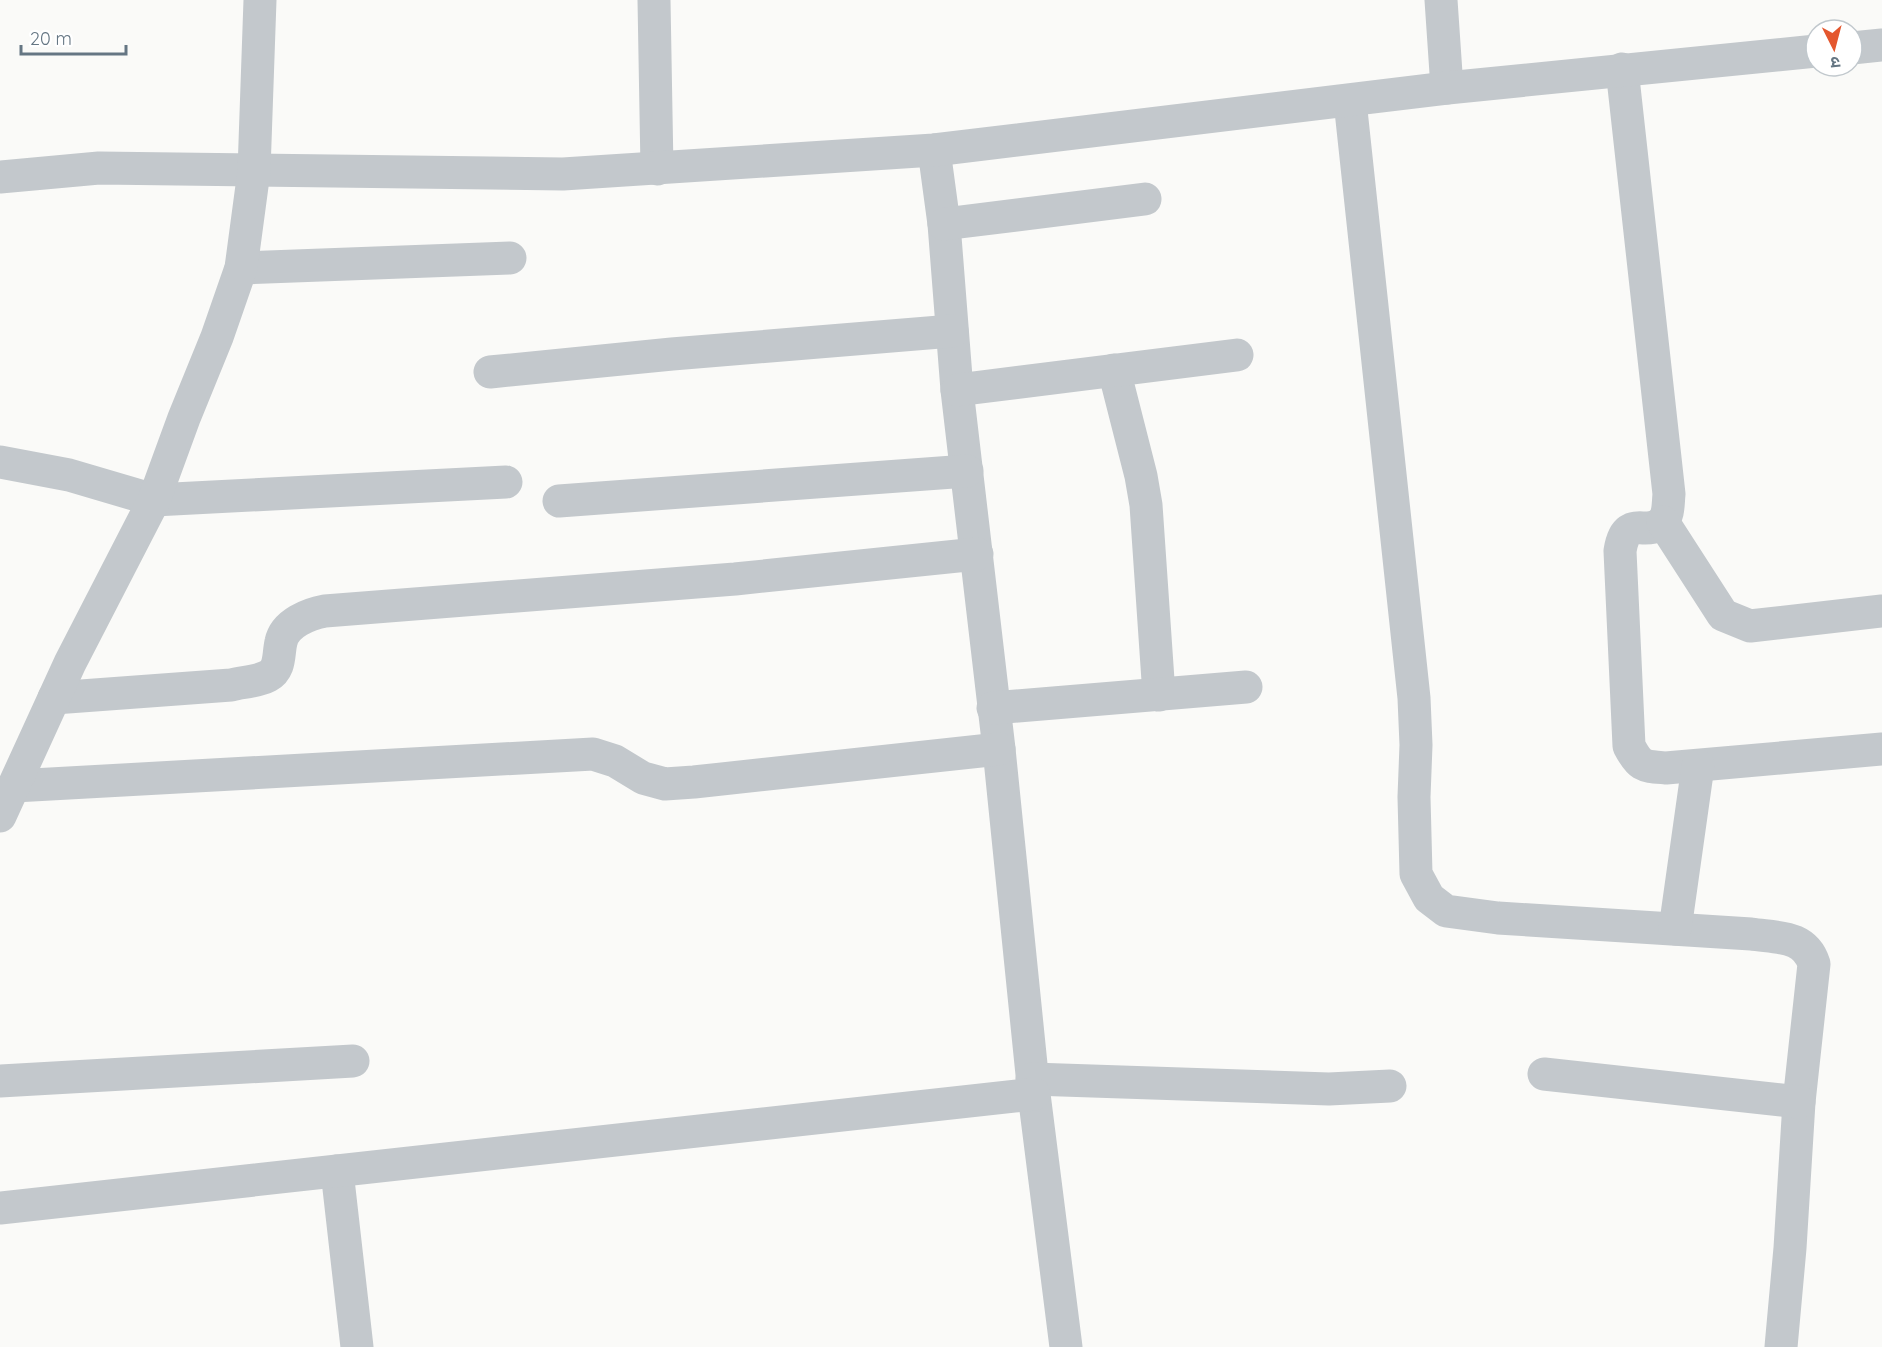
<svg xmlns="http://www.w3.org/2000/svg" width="1882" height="1347" viewBox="0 0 1882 1347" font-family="Quicksand,'Noto Sans Devanagari',sans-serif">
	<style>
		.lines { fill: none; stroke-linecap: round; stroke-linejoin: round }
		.street { stroke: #c3c8cc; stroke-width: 33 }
	</style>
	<rect width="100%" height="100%" fill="#fafaf8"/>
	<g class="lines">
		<!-- street -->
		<g class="street">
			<polyline points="654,0 657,169"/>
			<polyline points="1441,0 1447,88"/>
			<polyline points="1852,48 1882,45"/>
			<path d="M 1622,69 L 1669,494 C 1668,503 1669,516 1662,522 C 1647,538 1626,512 1620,551 L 1629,746 C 1640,767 1643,766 1666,768 L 1882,749"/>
			<path d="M 1350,101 L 1414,698 L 1416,745 L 1414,797 L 1416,874 L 1429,898 L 1446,911 L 1498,918 L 1751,934 C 1778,938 1805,935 1814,964 L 1799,1102 L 1790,1248 L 1781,1347"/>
			<polyline points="934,150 944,224 957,390 999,749 1034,1094 1066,1347"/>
			<polyline points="0,177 99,168 563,174 934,150 1447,88 1816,51"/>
			<polyline points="944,224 1145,199"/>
			<polyline points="241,268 510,258"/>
			<polyline points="1114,370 1141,476 1146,505 1159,695"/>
			<polyline points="490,372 672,354 952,331"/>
			<polyline points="957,390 1237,355"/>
			<polyline points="0,462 69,475 154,500 506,482"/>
			<polyline points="559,501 967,471"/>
			<polyline points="1663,522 1723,615 1750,626 1882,611"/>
			<path d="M 54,698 L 231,685 C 242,682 257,682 268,676 C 281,669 278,654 281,642 C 285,623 309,614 325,611 L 735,579 L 977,554"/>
			<polyline points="993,708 1246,687"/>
			<polyline points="14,786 593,754 615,761 643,778 665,784 694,782 999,749"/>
			<polyline points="0,816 70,663 154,500 184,418 217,337 241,268 254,171 260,0"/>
			<polyline points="1675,929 1698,766"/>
			<polyline points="1544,1074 1799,1102"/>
			<polyline points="1032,1079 1329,1089 1390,1086"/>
			<polyline points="0,1081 353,1061"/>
			<polyline points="337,1171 357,1347"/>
			<polyline points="0,1208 1034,1094"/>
		</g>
	</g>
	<!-- north arrow -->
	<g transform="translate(1834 48) rotate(174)"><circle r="28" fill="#ffffff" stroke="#c1c8cd" stroke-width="1.5"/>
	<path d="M0-4.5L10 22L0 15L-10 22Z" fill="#e4572e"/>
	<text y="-9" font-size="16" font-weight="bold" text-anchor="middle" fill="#657683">उ</text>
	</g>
	<!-- scale -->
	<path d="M21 45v9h105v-9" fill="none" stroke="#657683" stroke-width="3"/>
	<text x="30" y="45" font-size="18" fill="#657683" stroke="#ffffff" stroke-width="4.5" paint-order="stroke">20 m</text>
</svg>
